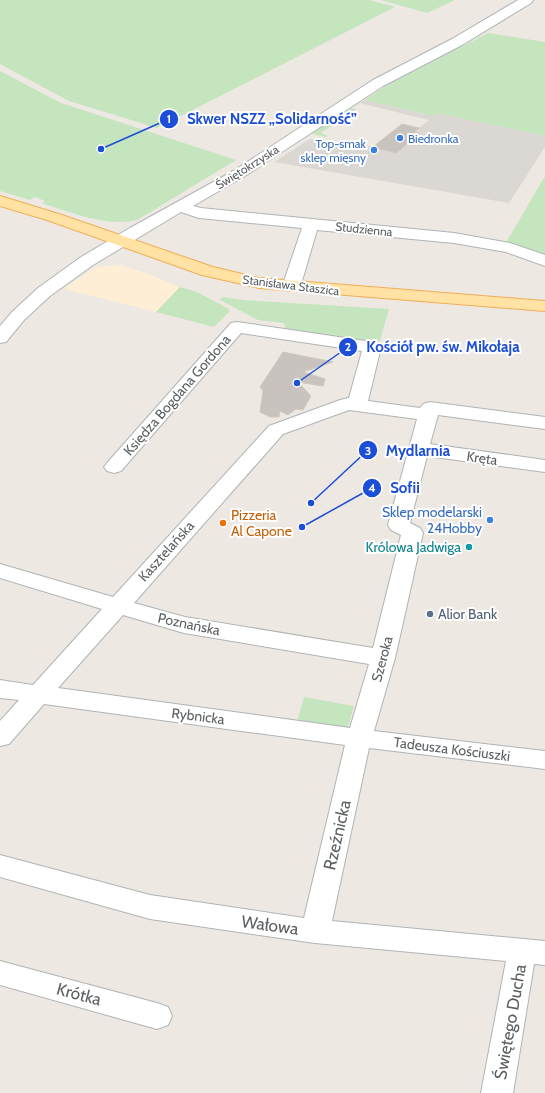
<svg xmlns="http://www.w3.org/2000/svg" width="545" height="1093" viewBox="0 0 545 1093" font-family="Cabin,sans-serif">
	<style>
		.commercial { fill: #feeed5 }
		.industrial { fill: #dbd8d4 }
		.green { fill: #c4e5bd }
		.building { fill: #c8c3be; stroke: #d1c9c0 }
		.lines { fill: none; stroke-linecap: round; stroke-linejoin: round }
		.minor-casing { stroke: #afb4b7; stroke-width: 2 }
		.major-casing { stroke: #f1ad56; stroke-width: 2 }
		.minor { fill: #fff; fill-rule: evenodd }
		.major { fill: #ffe2a4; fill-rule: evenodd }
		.shop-dot { fill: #3f7fe0; stroke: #fff; stroke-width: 1.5 }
		.food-dot { fill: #e8710a; stroke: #fff; stroke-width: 1.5 }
		.culture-dot { fill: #0f9aa8; stroke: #fff; stroke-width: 1.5 }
		.service-dot { fill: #5c6f8a; stroke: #fff; stroke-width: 1.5 }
		.labels { text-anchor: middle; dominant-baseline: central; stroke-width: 4; stroke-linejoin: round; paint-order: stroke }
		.far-shop-label { font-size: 12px; fill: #366cbe; stroke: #fff; text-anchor: start }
		.far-street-label { font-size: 12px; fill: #5a5f62; stroke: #fff }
		.street-label { font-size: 14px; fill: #5a5f62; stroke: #fff }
		.shop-label { font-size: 14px; fill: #366cbe; stroke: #fff; text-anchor: end }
		.food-label { font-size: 14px; fill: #c56008; stroke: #fff; text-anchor: start }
		.culture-label { font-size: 14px; fill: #0d838f; stroke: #fff; text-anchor: end }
		.service-label { font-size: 14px; fill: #4e5e75; stroke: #fff; text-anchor: start }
		.near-street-label { font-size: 17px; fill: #5a5f62; stroke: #fff }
		.leader { fill: none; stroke: #1d4ed8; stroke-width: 1.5 }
		.callout-dot { fill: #1d4ed8; stroke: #fff; stroke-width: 1.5 }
		.mark-label { font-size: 12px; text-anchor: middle; font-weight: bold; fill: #fff }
		.callout-label { font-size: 15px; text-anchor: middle; font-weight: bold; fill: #1d4ed8; stroke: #fff; stroke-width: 4; stroke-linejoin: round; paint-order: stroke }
	</style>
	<rect width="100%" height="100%" fill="#ede8e1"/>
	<!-- commercial -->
	<polygon class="commercial" points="120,265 149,274 180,287 156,312 64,289 95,267"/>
	<!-- industrial -->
	<polygon class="industrial" points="365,100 434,116 437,113 545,136 545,147 509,203 274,162 310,139 357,148 362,144 396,153 420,133 414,132 429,120 360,103"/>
	<!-- green -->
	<g class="green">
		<polygon points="0,0 369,0 395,7 157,128 69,101 0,64"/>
		<polygon points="381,0 455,0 427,13"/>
		<polygon points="488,33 545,42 545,136 437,113 434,116 365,100 389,84"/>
		<path d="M 0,71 L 61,103 L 236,160 L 137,220 C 104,227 73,213 42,203 L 45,201 L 35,197 L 30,200 L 0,191 Z"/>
		<polygon points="350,108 356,109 321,133 328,136 326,137 313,134 313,133"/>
		<polygon points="545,176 545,255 507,241"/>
		<polygon points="180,287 197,292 229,309 229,312 214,327 156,312"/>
		<polygon points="223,297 243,300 389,309 379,344 286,330 284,323 258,320 220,300 220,299"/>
		<polygon points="304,697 354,706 347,730 297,722"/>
	</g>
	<!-- building -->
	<g class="building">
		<polygon points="402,124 419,128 414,132 420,133 396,153 373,147"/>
		<polygon points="283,352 333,362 303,372 325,379 323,386 298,382 311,396 303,410 296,409 288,415 280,411 279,417 270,417 260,412 263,391 260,387"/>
	</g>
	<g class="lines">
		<defs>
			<g id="minor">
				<polygon points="518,0 533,0 531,3 462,45 383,86 245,176 193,206 201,208 454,233 510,243 545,255 545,266 506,252 454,243 317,230 302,281 299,285 293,286 287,285 284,281 302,228 199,218 181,212 93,265 50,296 24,320 6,342 0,343 0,326 12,312 38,288 81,257 130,228 235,170 373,80 452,39"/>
				<path d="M 237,322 L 379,343 L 381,347 L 368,401 L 420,408 L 423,404 L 430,402 L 545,417 L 545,429 L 438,415 L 430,444 L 545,460 L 545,472 L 427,456 L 410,523 L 420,528 L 423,533 L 395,658 L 374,731 L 545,751 L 545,769 L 369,748 L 332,921 L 545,941 L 545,965 L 534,964 L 513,1093 L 481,1093 L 506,961 L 315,943 L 150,919 L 0,877 L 0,855 L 150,895 L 304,918 L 345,745 L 44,704 L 9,744 L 0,746 L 0,721 L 19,700 L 0,698 L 0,680 L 33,685 L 102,609 L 0,578 L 0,564 L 113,597 L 269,426 L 340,400 L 349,398 L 362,351 L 241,333 L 121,471 L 114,473 L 107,471 L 104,467 L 107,463 L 231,323 ZM 349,410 L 417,419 L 388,525 L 391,530 L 401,535 L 373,648 L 185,617 L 134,603 L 283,434 ZM 123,615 L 184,633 L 369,664 L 350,728 L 58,688 Z"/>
				<polygon points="0,961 157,1003 168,1007 172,1016 168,1025 157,1029 0,985"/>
			</g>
			<polygon id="major" points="0,196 59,214 213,267 259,278 545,301 545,311 259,288 202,275 47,220 0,206"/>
		</defs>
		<!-- minor casing -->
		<use href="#minor" class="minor-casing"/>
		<!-- major casing -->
		<use href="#major" class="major-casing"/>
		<!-- minor -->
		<use href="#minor" class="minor"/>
		<!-- major -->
		<use href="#major" class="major"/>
	</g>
	<!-- markers -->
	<g class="shop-dot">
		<circle cx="400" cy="138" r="4"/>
		<circle cx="374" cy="150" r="4"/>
		<circle cx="490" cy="520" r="4"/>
	</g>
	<circle class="food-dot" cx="223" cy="523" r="4"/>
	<circle class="culture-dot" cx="469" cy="547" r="4"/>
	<circle class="service-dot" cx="430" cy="614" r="4"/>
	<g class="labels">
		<!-- far-shop labels -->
		<g class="far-shop-label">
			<text x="408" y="138">Biedronka</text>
			<text x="366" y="143" text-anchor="end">Top-smak<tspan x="366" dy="14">sklep mięsny</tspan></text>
		</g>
		<!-- far-street labels -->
		<g class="far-street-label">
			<text transform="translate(247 167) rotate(-32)">Świętokrzyska</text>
			<text transform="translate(364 229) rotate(6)">Studzienna</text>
			<text transform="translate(291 285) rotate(7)">Stanisława Staszica</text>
		</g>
		<!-- street labels -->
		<g class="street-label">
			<text transform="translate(177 395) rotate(-49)">Księdza Bogdana Gordona</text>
			<text transform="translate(482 458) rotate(8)">Kręta</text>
			<text transform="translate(166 551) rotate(-48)">Kasztelańska</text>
			<text transform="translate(189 624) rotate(12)">Poznańska</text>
			<text transform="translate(382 659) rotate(-75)">Szeroka</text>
			<text transform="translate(198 716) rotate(7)">Rybnicka</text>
			<text transform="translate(452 749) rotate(7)">Tadeusza Kościuszki</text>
		</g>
		<!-- shop labels -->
		<g class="shop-label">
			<text x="482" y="512">Sklep modelarski<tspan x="482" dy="16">24Hobby</tspan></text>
		</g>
		<!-- food labels -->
		<g class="food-label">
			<text x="231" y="515">Pizzeria<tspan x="231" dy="16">Al Capone</tspan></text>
		</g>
		<!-- culture labels -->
		<g class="culture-label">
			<text x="461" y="547">Królowa Jadwiga</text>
		</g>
		<!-- service labels -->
		<g class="service-label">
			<text x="438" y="614">Alior Bank</text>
		</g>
		<!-- near-street labels -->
		<g class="near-street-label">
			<text transform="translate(337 835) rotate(-77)">Rzeźnicka</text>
			<text transform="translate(270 925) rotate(8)">Wałowa</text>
			<text transform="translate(79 994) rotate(15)">Krótka</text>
			<text transform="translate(510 1022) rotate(-80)">Świętego Ducha</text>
		</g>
	</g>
	<!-- callouts -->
	<path class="leader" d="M101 149L169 119M297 383L348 347M311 503L368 450M302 527L372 488"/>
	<g class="callout-dot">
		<circle cx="101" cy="149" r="4"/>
		<circle cx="297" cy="383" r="4"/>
		<circle cx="311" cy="503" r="4"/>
		<circle cx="302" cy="527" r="4"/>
		<circle cx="169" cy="119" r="10"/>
		<circle cx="348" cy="347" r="10"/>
		<circle cx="368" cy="450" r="10"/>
		<circle cx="372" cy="488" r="10"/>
	</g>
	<g class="mark-label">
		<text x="169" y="123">1</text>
		<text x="348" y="351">2</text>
		<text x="368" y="455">3</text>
		<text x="372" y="492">4</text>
	</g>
	<g class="callout-label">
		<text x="272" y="124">Skwer NSZZ „Solidarność”</text>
		<text x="443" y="352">Kościół pw. św. Mikołaja</text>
		<text x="418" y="456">Mydlarnia</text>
		<text x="405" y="493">Sofii</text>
	</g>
</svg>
